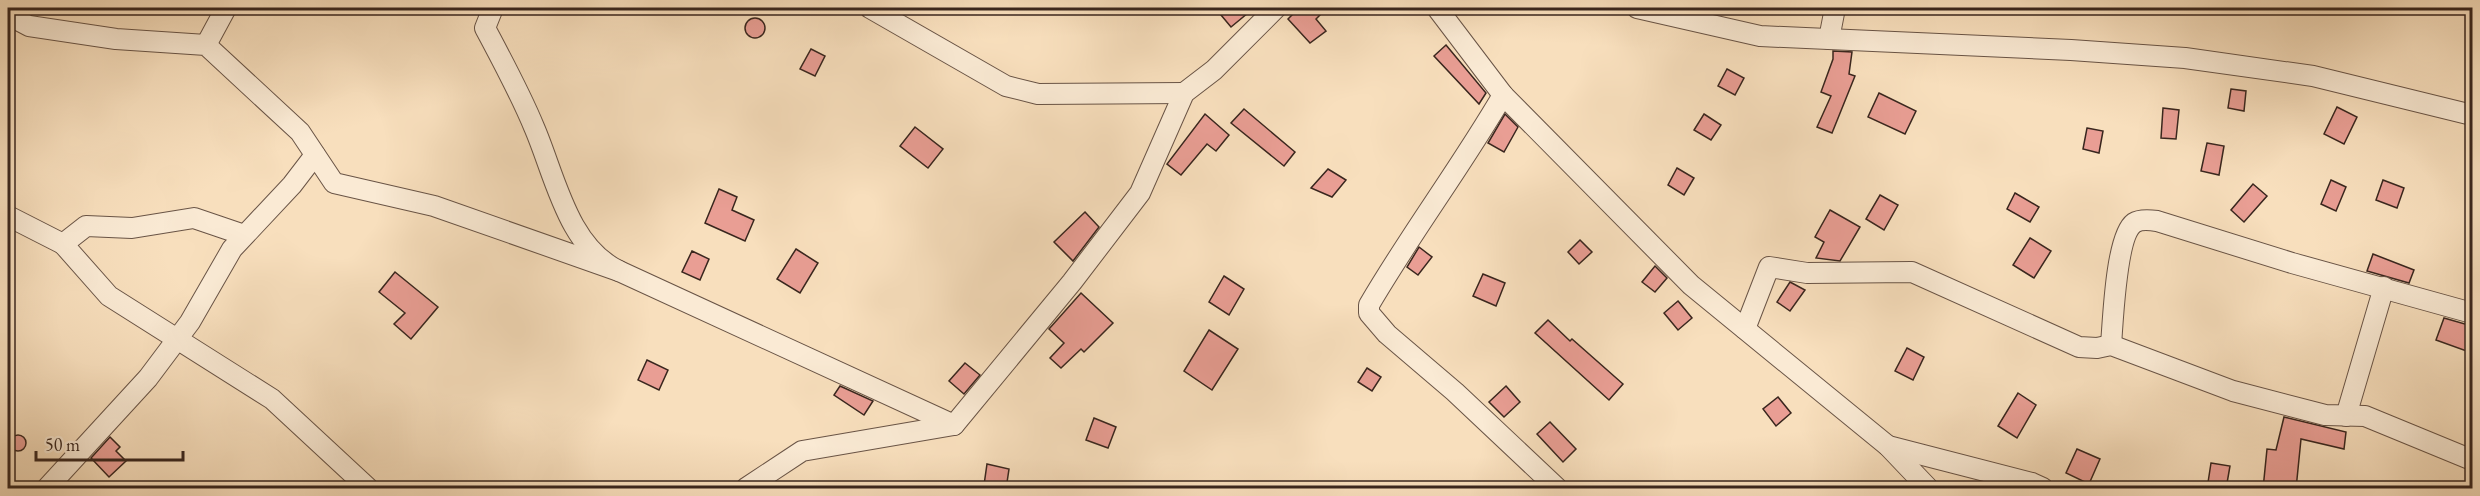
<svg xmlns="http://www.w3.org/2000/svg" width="2480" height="496" viewBox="0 0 2480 496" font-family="'EB Garamond',serif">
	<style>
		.building { fill: #e99e94; stroke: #39261e; stroke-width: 1.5 }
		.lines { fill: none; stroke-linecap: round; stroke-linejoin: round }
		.minor-casing { stroke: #695446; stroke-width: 22 }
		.minor { stroke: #faead4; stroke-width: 20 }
	</style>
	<rect width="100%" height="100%" fill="#f8dfbd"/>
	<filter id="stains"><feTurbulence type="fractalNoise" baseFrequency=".00333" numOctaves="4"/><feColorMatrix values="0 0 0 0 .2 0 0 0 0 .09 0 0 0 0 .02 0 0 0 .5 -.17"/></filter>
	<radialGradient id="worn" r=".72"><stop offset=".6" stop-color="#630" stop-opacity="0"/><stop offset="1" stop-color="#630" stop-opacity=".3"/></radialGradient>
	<!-- building -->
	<g class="building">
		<polygon points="1229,8 1254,8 1231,27 1221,15"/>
		<polygon points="1299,8 1327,8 1316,19 1326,31 1310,43 1288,19"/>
		<circle cx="755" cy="28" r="10"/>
		<polygon points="1446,45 1486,93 1479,104 1434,56"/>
		<polygon points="811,49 825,56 815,76 800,69"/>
		<polygon points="1833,51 1852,52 1849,74 1855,76 1832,133 1817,127 1831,96 1821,92 1833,59"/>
		<polygon points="1727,69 1744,78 1735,95 1718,86"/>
		<polygon points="2231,89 2246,91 2244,111 2228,108"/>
		<polygon points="1879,93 1916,111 1905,134 1868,117"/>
		<polygon points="2337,107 2357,117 2344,144 2324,134"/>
		<polygon points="2163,108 2179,110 2176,139 2161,138"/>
		<polygon points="1244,109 1295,152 1284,166 1231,123"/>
		<polygon points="1205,114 1229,135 1216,151 1207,144 1181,175 1167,164"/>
		<polygon points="1505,114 1518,127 1504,152 1488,143"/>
		<polygon points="1704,114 1721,125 1711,140 1694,130"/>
		<polygon points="915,127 943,149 928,168 900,146"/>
		<polygon points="2087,128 2103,131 2099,153 2083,149"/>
		<polygon points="2207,143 2224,146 2219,175 2201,171"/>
		<polygon points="1677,168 1694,178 1684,195 1668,185"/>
		<polygon points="1328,169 1346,180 1332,197 1311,188"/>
		<polygon points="2331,180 2346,187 2336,211 2321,204"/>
		<polygon points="2383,180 2404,188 2397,208 2376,200"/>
		<polygon points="2253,184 2267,196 2244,222 2231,210"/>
		<polygon points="719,189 737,197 732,210 754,220 745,241 705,223"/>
		<polygon points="2015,193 2039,207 2030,222 2007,209"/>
		<polygon points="1880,195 1898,205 1884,230 1866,219"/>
		<polygon points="1830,210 1860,227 1840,261 1816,258 1824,242 1815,237"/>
		<polygon points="1085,212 1099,227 1073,261 1054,242"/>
		<polygon points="2030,238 2051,251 2034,278 2013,265"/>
		<polygon points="1580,240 1592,252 1579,264 1568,252"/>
		<polygon points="1419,247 1432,257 1418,275 1407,267"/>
		<polygon points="796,249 818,263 800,293 777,279"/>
		<polygon points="692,251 709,259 700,280 682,272"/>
		<polygon points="2373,254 2414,270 2409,283 2367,271"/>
		<polygon points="1655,266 1667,278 1655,292 1642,282"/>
		<polygon points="395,272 438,307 411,339 394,324 405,313 379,292"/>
		<polygon points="1483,274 1505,283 1496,306 1473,296"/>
		<polygon points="1224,276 1244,289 1229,315 1209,302"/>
		<polygon points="1790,282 1805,290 1790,311 1777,302"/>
		<polygon points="1081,293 1113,323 1084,352 1081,349 1061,368 1050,358 1064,343 1049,329"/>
		<polygon points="1678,301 1692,318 1678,330 1664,313"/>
		<polygon points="2444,318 2472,326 2472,353 2436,340"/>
		<polygon points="1548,320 1570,341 1572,339 1623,384 1609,400 1535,333"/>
		<polygon points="1209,330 1238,349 1212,390 1184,371"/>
		<polygon points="1907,348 1924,357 1913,380 1895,371"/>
		<polygon points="647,360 668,370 659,390 638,380"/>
		<polygon points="965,363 980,375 964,394 949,381"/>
		<polygon points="1367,368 1381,377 1372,391 1358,382"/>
		<polygon points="840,386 873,401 864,415 834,395"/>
		<polygon points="1506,386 1520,402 1504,417 1489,402"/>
		<polygon points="2018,393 2036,405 2017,438 1998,426"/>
		<polygon points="1778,397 1791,413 1776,426 1763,409"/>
		<polygon points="2284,417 2346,432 2344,449 2301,439 2296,489 2263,489 2267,449 2276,450"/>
		<polygon points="1094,418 1116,427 1108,448 1086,440"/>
		<polygon points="1550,422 1576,449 1563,462 1537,434"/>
		<circle cx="18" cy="443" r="8"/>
		<polygon points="110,437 120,447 116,451 126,461 109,477 91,458"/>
		<polygon points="2077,449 2100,459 2089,484 2066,473"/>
		<polygon points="2211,463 2230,466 2226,489 2207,489"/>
		<polygon points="987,464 1009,469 1006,489 984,485"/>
	</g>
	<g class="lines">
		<defs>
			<g id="minor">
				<path d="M 493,8 L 485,28 C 502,60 520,93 534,127 C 555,175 567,246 619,271 L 954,425"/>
				<polyline points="870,8 1006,86 1038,94 1184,93"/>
				<polyline points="1437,8 1503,95 1691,285 1888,446 1928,488"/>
				<polyline points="1637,8 1760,36 2071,50 2185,58 2313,76 2472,115"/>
				<polyline points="8,15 29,26 116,39 206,45 300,132 334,183 434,206 619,271"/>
				<polyline points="1829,39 1835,8"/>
				<polyline points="206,45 226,8"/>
				<path d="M 1503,95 C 1461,167 1411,233 1369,305 L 1369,313 L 1387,334 L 1455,392 L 1557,488"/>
				<polyline points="8,216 63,244"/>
				<polyline points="244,235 194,218 132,228 86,226 63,244 109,296 272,399 368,488"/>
				<polyline points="1745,329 1769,267 1807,273 1912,272 2079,347 2097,348 2111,345 2233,391 2325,415 2365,416 2472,460"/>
				<path d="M 2111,345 C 2113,321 2116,236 2134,223 C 2140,219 2150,220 2157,221 L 2292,263 L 2472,313"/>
				<polyline points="2346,416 2384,287"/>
				<polyline points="1888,446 2032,483 2043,488"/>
				<polyline points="47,488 148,378 190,322 232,249 292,185 315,155"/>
				<polyline points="746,488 802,451 954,425 1072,282 1140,193 1184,93 1214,70 1276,8"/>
			</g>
		</defs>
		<!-- minor casing -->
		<use href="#minor" class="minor-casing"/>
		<!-- minor -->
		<use href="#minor" class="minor"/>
	</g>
	<!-- margin -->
	<rect width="2480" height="496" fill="none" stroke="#f8dfbd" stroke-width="30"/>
	<rect x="9" y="9" width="2462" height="478" fill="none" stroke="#39261e" stroke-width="3"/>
	<rect x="15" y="15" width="2450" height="466" fill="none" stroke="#39261e" stroke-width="1.5"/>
	<!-- scale -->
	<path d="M36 451v9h147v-9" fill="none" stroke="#39261e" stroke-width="3"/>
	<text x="45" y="451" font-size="18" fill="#39261e" stroke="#faead4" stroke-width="4.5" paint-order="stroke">50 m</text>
	<rect width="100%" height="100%" filter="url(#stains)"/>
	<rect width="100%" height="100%" fill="url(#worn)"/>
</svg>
